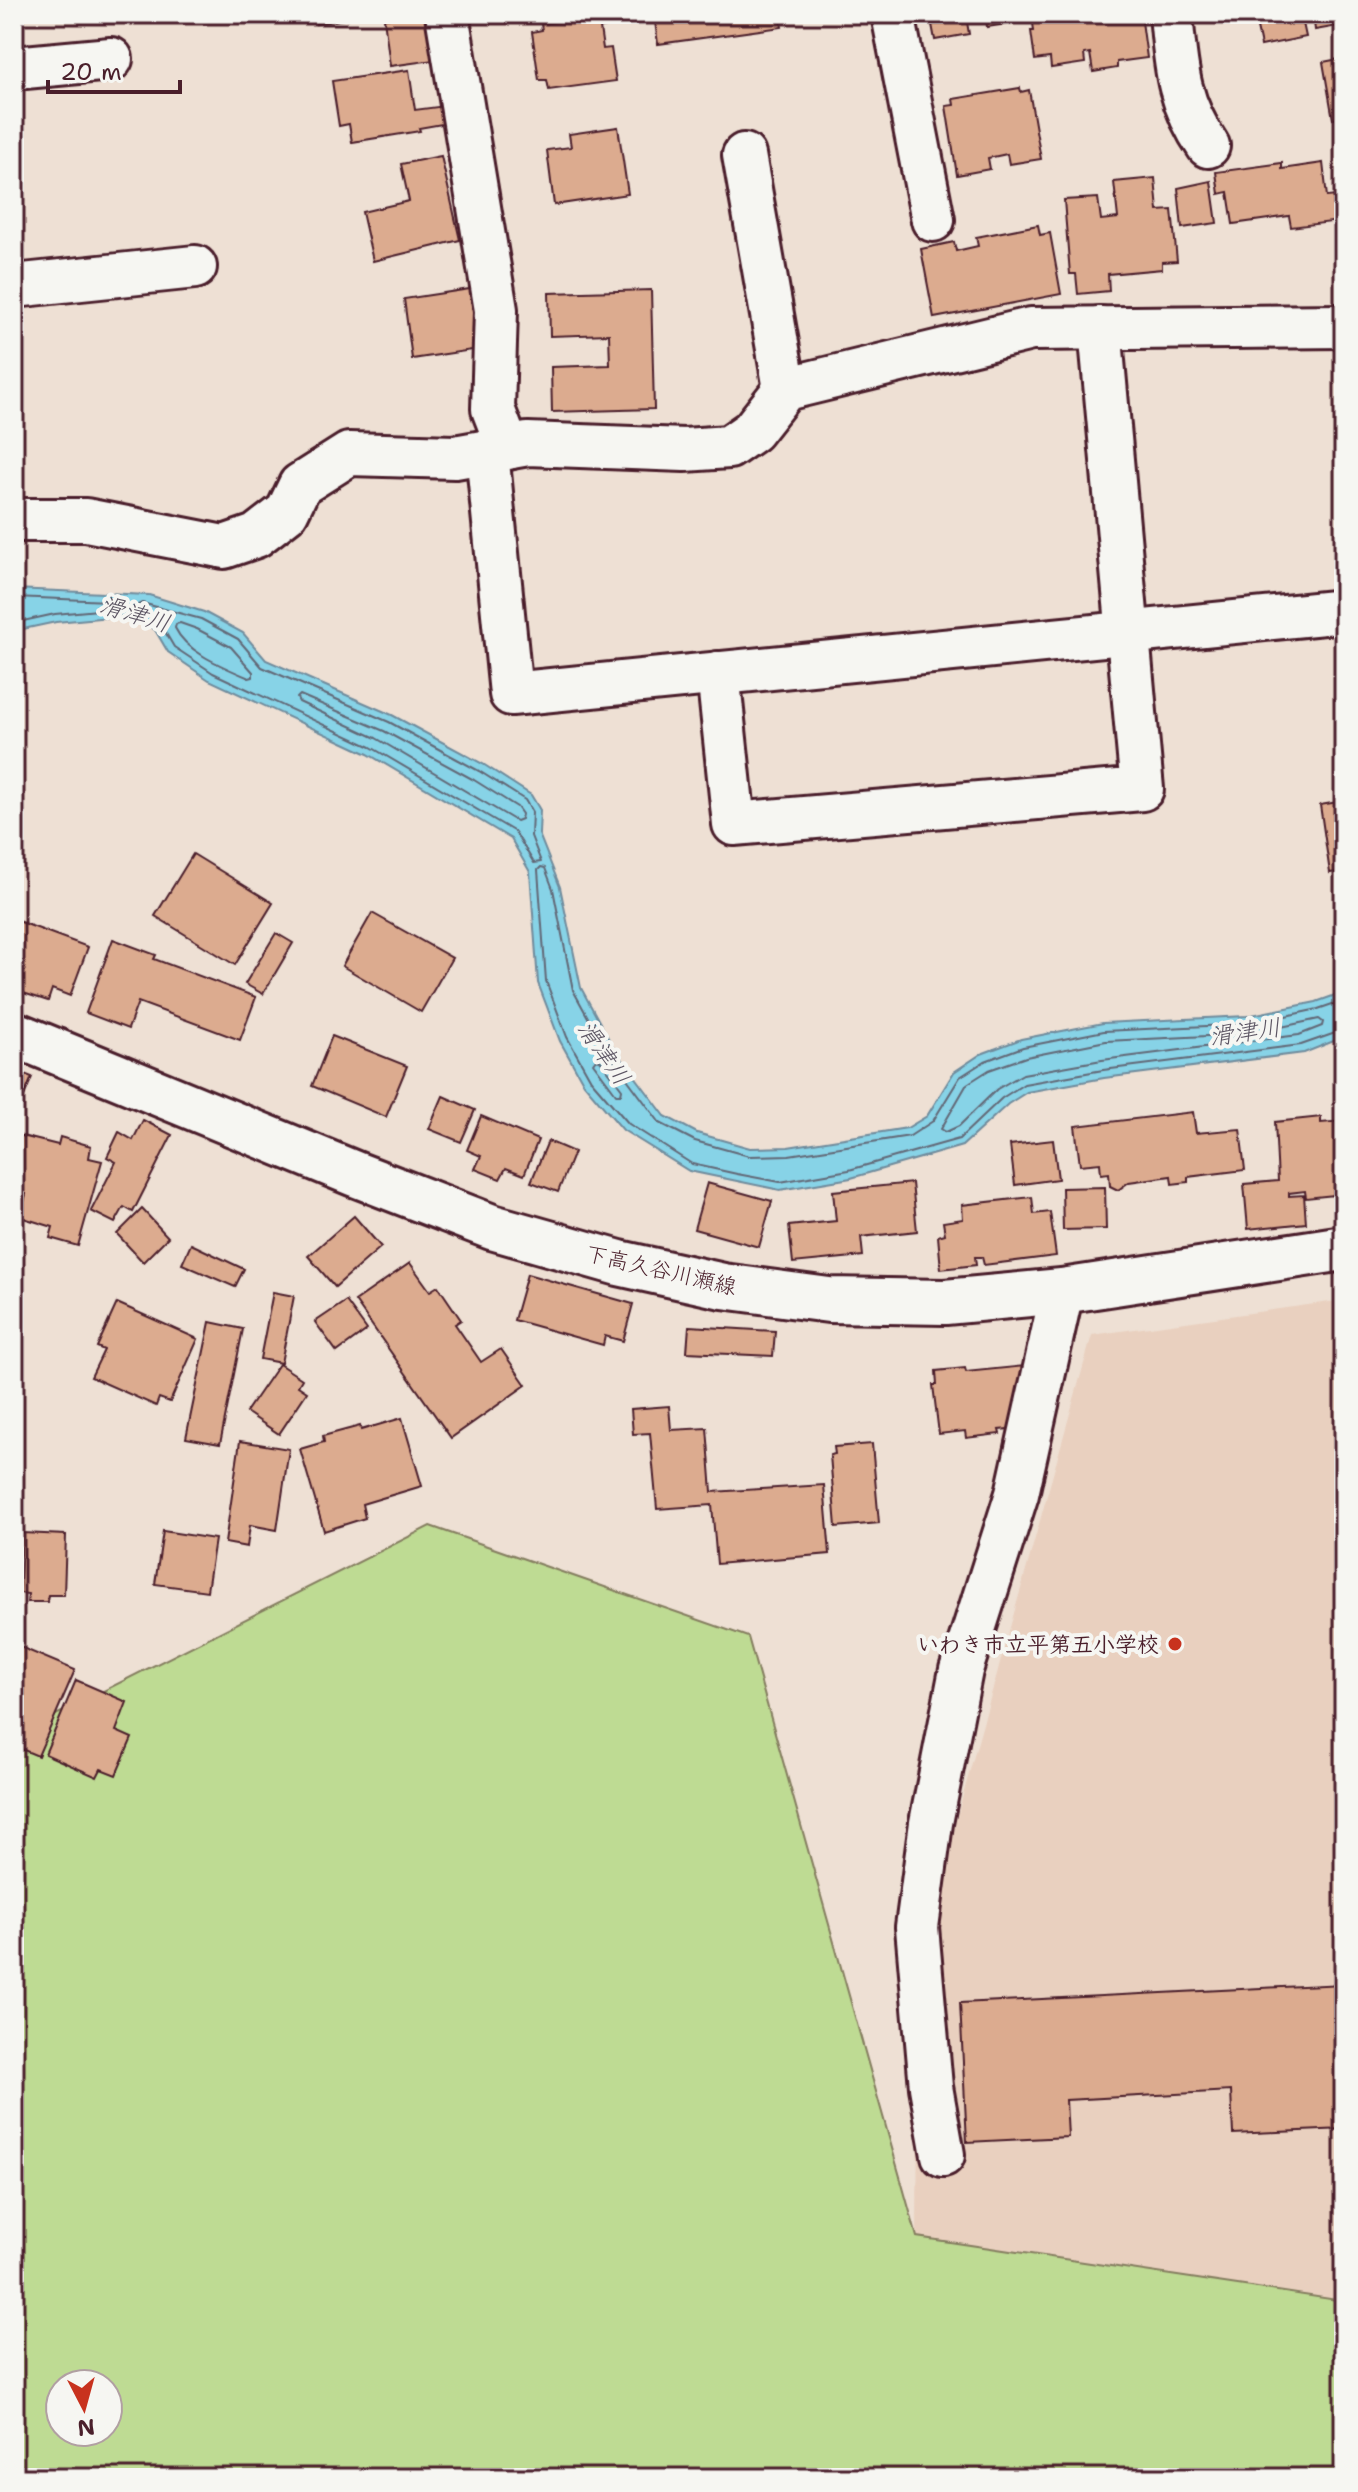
<svg xmlns="http://www.w3.org/2000/svg" width="1358" height="2492" viewBox="0 0 1358 2492" font-family="'Shantell Sans','Klee One',sans-serif">
	<style>
		.built { fill: #e9d0bf }
		.green { fill: #bedb93; stroke: #847d5f; stroke-width: 2; fill-rule: evenodd }
		.water { fill: #87d3e7; stroke: #6f8b9c; stroke-width: 2 }
		.lines { fill: none; stroke-linecap: round; stroke-linejoin: round }
		.shore { stroke: #626776; stroke-width: 2 }
		.building { fill: #dcab8f; stroke: #4a1f2b; stroke-width: 2 }
		.street-casing { stroke: #4a1f2b; stroke-width: 48 }
		.secondary-casing { stroke: #4a1f2b; stroke-width: 50 }
		.street { stroke: #f6f6f2; stroke-width: 42 }
		.secondary { stroke: #f6f6f2; stroke-width: 44 }
		.poi-dot { fill: #c8321e; stroke: #f6f6f2; stroke-width: 3 }
		.labels { text-anchor: middle; dominant-baseline: central; stroke-width: 8; stroke-linejoin: round; paint-order: stroke }
		.street-label { font-size: 22px; fill: #4a1f2b; stroke: #f6f6f2 }
		.poi-label { font-size: 22px; font-weight: bold; fill: #4a1f2b; stroke: #f6f6f2; text-anchor: end }
		.water-label { font-size: 24px; font-style: italic; fill: #5c5563; stroke: #f6f6f2 }
	</style>
	<rect width="100%" height="100%" fill="#eee0d4"/>
	<filter id="ink" filterUnits="userSpaceOnUse"><feTurbulence type="fractalNoise" baseFrequency=".0125" numOctaves="2"/><feDisplacementMap in="SourceGraphic" scale="16" xChannelSelector="R" yChannelSelector="G"/><feConvolveMatrix kernelMatrix="1 2 1 2 8 2 1 2 1" color-interpolation-filters="sRGB"/></filter>
	<g filter="url(#ink)">
		<!-- built -->
		<polygon class="built" points="1344,1300 1344,2311 917,2237 919,1952 1092,1335"/>
		<!-- green -->
		<path class="green" d="M 430,1526 L 748,1637 L 917,2237 L 1344,2301 L 1344,2478 L 14,2478 L 14,1736 ZM 60,2384 L 108,2384 L 108,2432 L 60,2432 Z"/>
		<!-- water -->
		<polygon class="water" points="14,589 149,595 204,612 243,633 266,660 392,715 483,764 531,795 540,810 539,834 560,887 581,988 613,1047 665,1116 697,1133 750,1148 788,1147 907,1128 927,1116 954,1072 981,1054 1021,1039 1103,1023 1247,1016 1316,1002 1344,992 1344,1037 1304,1053 1104,1078 1027,1092 1008,1104 962,1146 851,1178 780,1190 689,1171 623,1130 584,1084 560,1041 538,983 530,872 511,839 368,754 209,680 168,652 155,630 132,615 56,622 14,631"/>
		<g class="lines">
			<!-- shore -->
			<g class="shore">
				<polyline points="14,597 109,601 113,605 109,609 55,614 14,623"/>
				<polygon points="142,603 201,619 238,639 262,667 389,722 479,771 525,800 532,812 531,836 541,862 534,863 515,832 371,747 213,673 174,647 161,625 138,609 138,605"/>
				<path d="M 180,623 L 197,629 L 231,647 L 253,672 L 253,677 L 249,678 C 224,667 187,653 175,628 L 176,624 Z"/>
				<polygon points="300,695 384,731 474,780 517,807 522,814 521,819 516,821 376,738 299,702 297,698"/>
				<polyline points="1344,1000 1318,1009 1248,1024 1104,1031 1023,1047 985,1061 960,1077 933,1121 910,1136 789,1155 749,1156 695,1141 660,1123 607,1052 573,990 553,889 545,868 541,867 538,870 546,981 567,1037 591,1080 629,1124 692,1164 737,1174 780,1182 849,1170 959,1139 1002,1098 1024,1084 1103,1070 1301,1045 1344,1030"/>
				<polygon points="1319,1019 1323,1022 1322,1026 1299,1035 1102,1060 1023,1074 997,1089 959,1126 946,1132 941,1129 967,1084 989,1070 1026,1057 1106,1041 1248,1034"/>
				<polygon points="596,1059 600,1060 622,1089 621,1094 616,1094 593,1063"/>
			</g>
		</g>
		<!-- building -->
		<g class="building">
			<polygon points="314,14 367,14 367,15 316,24"/>
			<polygon points="413,14 434,14 434,60 390,66 384,18"/>
			<polygon points="597,14 611,14 613,26 600,28 603,49 611,48 616,81 549,90 547,80 539,80 532,32 542,30 541,24 597,17"/>
			<polygon points="654,14 806,14 780,17 782,27 658,44"/>
			<polygon points="930,14 1018,14 1019,22 987,27 986,19 967,22 969,34 935,40"/>
			<polygon points="1032,14 1141,14 1147,58 1117,62 1117,68 1093,72 1090,53 1084,54 1085,63 1051,68 1050,58 1035,60 1031,31 1034,31"/>
			<polygon points="1254,14 1301,14 1306,37 1261,46"/>
			<polygon points="1313,14 1344,14 1344,25 1315,30"/>
			<polygon points="1344,58 1344,117 1333,119 1323,62"/>
			<polygon points="409,70 415,110 445,106 448,123 419,128 420,131 352,142 349,124 339,126 332,81"/>
			<polygon points="1020,88 1021,92 1029,90 1041,159 1009,164 1007,154 988,158 990,169 957,175 946,106 954,105 953,99"/>
			<polygon points="618,127 628,194 554,205 547,150 571,147 569,134"/>
			<polygon points="441,156 460,240 373,261 362,212 409,201 401,164"/>
			<polygon points="1282,163 1282,169 1323,163 1327,197 1337,196 1340,221 1291,227 1289,216 1233,224 1228,192 1219,194 1216,172"/>
			<polygon points="1155,178 1158,211 1172,210 1177,261 1162,262 1162,269 1108,274 1109,291 1078,294 1076,274 1070,274 1064,200 1098,198 1101,220 1118,218 1114,182"/>
			<polygon points="1211,181 1217,223 1182,228 1178,188"/>
			<polygon points="1038,225 1040,235 1050,233 1061,294 934,318 921,249 954,242 956,251 978,246 976,237"/>
			<polygon points="470,289 479,349 412,359 404,299"/>
			<polygon points="651,290 654,409 552,412 551,367 610,365 609,334 550,336 549,293"/>
			<polygon points="1344,801 1344,871 1330,873 1320,805"/>
			<polygon points="193,854 273,903 235,965 155,916"/>
			<polygon points="372,913 452,958 421,1012 342,966"/>
			<polygon points="18,921 88,947 70,996 52,989 48,1001 17,991 21,975 14,972 14,932"/>
			<polygon points="276,933 293,943 263,994 245,984"/>
			<polygon points="113,939 156,955 154,959 256,997 240,1040 138,1002 128,1029 86,1013"/>
			<polygon points="332,1036 407,1066 386,1117 312,1086"/>
			<polygon points="14,1070 32,1077 15,1118 14,1117"/>
			<polygon points="443,1096 475,1110 461,1142 429,1129"/>
			<polygon points="1193,1112 1196,1133 1240,1129 1245,1170 1188,1177 1188,1182 1172,1184 1171,1176 1129,1182 1118,1190 1110,1186 1109,1173 1101,1174 1100,1163 1080,1165 1075,1126"/>
			<polygon points="481,1116 538,1140 524,1175 506,1168 500,1179 475,1169 481,1156 467,1150"/>
			<polygon points="1321,1117 1321,1123 1344,1121 1344,1194 1306,1198 1305,1191 1289,1193 1289,1196 1304,1195 1306,1223 1248,1229 1244,1184 1278,1181 1275,1122"/>
			<polygon points="143,1120 172,1135 133,1212 124,1207 115,1223 91,1211 116,1162 107,1157 119,1132 133,1140"/>
			<polygon points="14,1134 58,1145 60,1137 91,1146 89,1158 102,1161 78,1246 50,1238 53,1227 20,1217 26,1194 14,1191"/>
			<polygon points="1053,1140 1058,1179 1015,1185 1010,1145"/>
			<polygon points="548,1141 574,1152 558,1192 531,1182"/>
			<polygon points="707,1183 772,1201 759,1247 694,1229"/>
			<polygon points="912,1183 917,1231 861,1237 863,1256 793,1263 789,1226 836,1221 833,1191"/>
			<polygon points="1105,1187 1106,1229 1063,1230 1062,1188"/>
			<polygon points="1032,1197 1034,1214 1050,1212 1056,1256 984,1265 982,1257 975,1257 976,1265 941,1269 938,1236 945,1234 943,1222 963,1219 962,1205"/>
			<polygon points="142,1209 168,1237 143,1262 117,1234"/>
			<polygon points="354,1216 381,1247 335,1287 308,1256"/>
			<polygon points="191,1244 244,1269 235,1287 182,1264"/>
			<polygon points="410,1263 430,1291 438,1286 461,1320 455,1324 481,1362 501,1349 526,1385 451,1438 355,1301"/>
			<polygon points="527,1274 633,1304 623,1341 605,1336 603,1345 514,1320"/>
			<polygon points="273,1292 294,1296 281,1363 260,1359"/>
			<polygon points="346,1301 367,1330 337,1352 315,1322"/>
			<polygon points="117,1303 198,1339 170,1402 159,1398 156,1406 91,1377 104,1350 97,1347"/>
			<polygon points="210,1322 243,1329 220,1444 186,1438"/>
			<polygon points="689,1326 775,1331 773,1356 687,1352"/>
			<polygon points="279,1364 302,1379 298,1386 307,1392 279,1434 246,1412"/>
			<polygon points="1025,1366 1019,1428 999,1430 1000,1434 966,1438 965,1431 939,1434 933,1385 937,1385 936,1371 965,1368 966,1372"/>
			<polygon points="669,1406 671,1430 707,1428 712,1492 824,1485 830,1554 717,1564 712,1505 657,1509 650,1433 633,1434 631,1409"/>
			<polygon points="402,1418 422,1486 362,1504 365,1518 324,1531 300,1449 324,1442 323,1436 360,1426 361,1430"/>
			<polygon points="240,1441 289,1449 277,1530 250,1525 247,1547 225,1543"/>
			<polygon points="872,1444 879,1523 836,1527 830,1455 835,1454 834,1447"/>
			<polygon points="14,1531 16,1531 18,1588 14,1588"/>
			<polygon points="163,1531 215,1539 207,1591 155,1584"/>
			<polygon points="22,1533 66,1535 64,1595 48,1595 47,1602 27,1602 28,1594 20,1593"/>
			<polygon points="14,1638 22,1642 20,1647 75,1670 38,1756 14,1746"/>
			<polygon points="76,1680 127,1702 116,1731 132,1738 116,1775 101,1769 97,1777 45,1754"/>
			<polygon points="1344,1984 1344,2129 1233,2134 1231,2091 1066,2100 1068,2137 967,2142 960,2003"/>
		</g>
		<g class="lines">
			<defs>
				<g id="street">
					<polyline points="447,14 496,310 493,409 508,448"/>
					<polyline points="893,14 933,220"/>
					<path d="M 1171,14 C 1176,66 1177,101 1208,146"/>
					<polyline points="14,68 111,59"/>
					<polyline points="744,155 785,389"/>
					<polyline points="14,286 195,267"/>
					<polyline points="487,452 511,694 1344,611"/>
					<polyline points="14,520 86,520 224,547 256,536 287,512 300,485 349,454 455,457 528,444 684,450 729,447 752,431 785,389 1031,329 1344,326"/>
					<polyline points="718,673 734,824 1142,789 1100,328"/>
					<polyline points="943,2155 931,2087 917,1927 931,1823 961,1670 1017,1494 1062,1291"/>
				</g>
				<polyline id="secondary" points="14,1034 355,1174 492,1227 619,1263 723,1286 829,1300 945,1302 1062,1291 1344,1248"/>
			</defs>
			<!-- street casing -->
			<use href="#street" class="street-casing"/>
			<!-- secondary casing -->
			<use href="#secondary" class="secondary-casing"/>
			<!-- street -->
			<use href="#street" class="street"/>
			<!-- secondary -->
			<use href="#secondary" class="secondary"/>
		</g>
	</g>
	<!-- markers -->
	<circle class="poi-dot" cx="1175" cy="1644" r="8"/>
	<g class="labels">
		<!-- street labels -->
		<g class="street-label">
			<text transform="translate(661 1270) rotate(13)">下高久谷川瀬線</text>
		</g>
		<!-- poi labels -->
		<g class="poi-label">
			<text x="1159" y="1644">いわき市立平第五小学校</text>
		</g>
		<!-- water labels -->
		<g class="water-label">
			<text transform="translate(135 614) rotate(17)">滑津川</text>
			<text transform="translate(1245 1032) rotate(-8)">滑津川</text>
			<text transform="translate(604 1053) rotate(55)">滑津川</text>
		</g>
	</g>
	<!-- margin -->
	<rect width="1358" height="2492" fill="none" stroke="#f6f6f2" stroke-width="48"/>
	<rect x="24" y="24" width="1310" height="2444" fill="none" stroke="#4a1f2b" stroke-width="3" filter="url(#ink)"/>
	<!-- north arrow -->
	<g transform="translate(84 2408) rotate(174)"><circle r="38" fill="#f6f6f2" stroke="#b1a0a2" stroke-width="2"/>
	<path d="M0-6L14 30L0 20L-14 30Z" fill="#c8321e"/>
	<text y="-12" font-size="22" font-weight="bold" text-anchor="middle" fill="#4a1f2b">N</text>
	</g>
	<!-- scale -->
	<path d="M48 80v12h132v-12" fill="none" stroke="#4a1f2b" stroke-width="4"/>
	<text x="60" y="80" font-size="24" fill="#4a1f2b" stroke="#f6f6f2" stroke-width="6" paint-order="stroke">20 m</text>
</svg>
